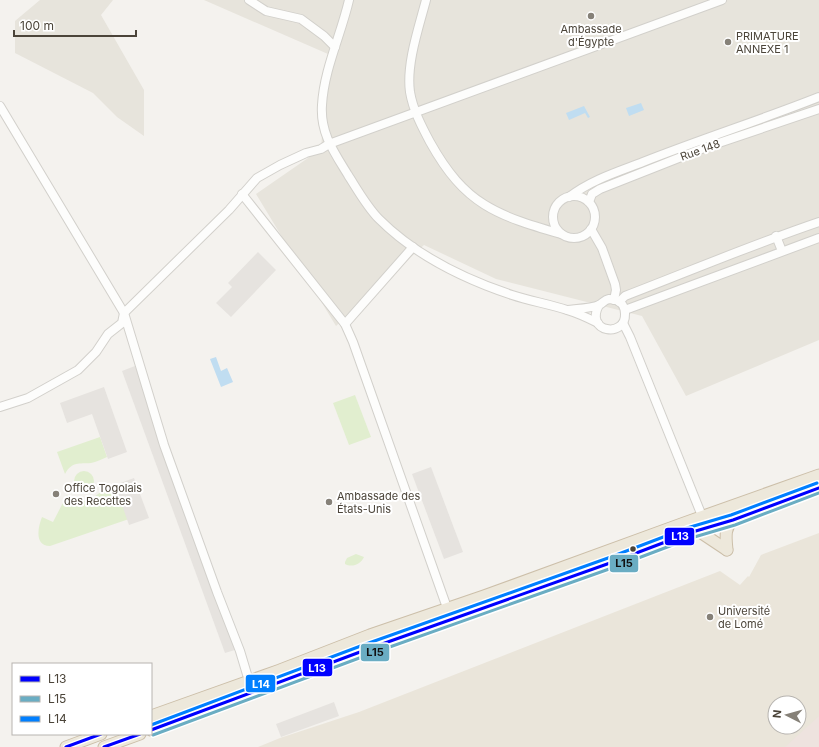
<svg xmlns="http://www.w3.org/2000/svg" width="819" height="747" viewBox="0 0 819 747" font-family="Inter,sans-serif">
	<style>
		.residential { fill: #e7e4dc }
		.education { fill: #eae5da; fill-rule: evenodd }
		.medical { fill: #eee3df }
		.green { fill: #e1eecf }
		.parking { fill: #e6e3df }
		.water { fill: #c0ddf1 }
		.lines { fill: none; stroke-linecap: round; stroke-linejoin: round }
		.minor-casing { stroke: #d2d0cb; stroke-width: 10 }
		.highway-casing { stroke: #ccbfa9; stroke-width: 13 }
		.minor { stroke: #fdfdfc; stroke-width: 8 }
		.highway { stroke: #ede8db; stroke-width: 11 }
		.bus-1-casing { stroke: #fff; stroke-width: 6 }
		.bus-2-casing { stroke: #fff; stroke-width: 6 }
		.bus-3-casing { stroke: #fff; stroke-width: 6 }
		.bus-1 { stroke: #00f; stroke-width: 3 }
		.bus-2 { stroke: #6aadc3; stroke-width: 3 }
		.bus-3 { stroke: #007fff; stroke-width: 3 }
		.poi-dot { fill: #868178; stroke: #fff; stroke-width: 1.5 }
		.bus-dot { fill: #4b4439; stroke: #fff; stroke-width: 1.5 }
		.labels { text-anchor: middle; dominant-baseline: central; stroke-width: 4; stroke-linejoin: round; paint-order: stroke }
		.poi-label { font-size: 11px; fill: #4b4439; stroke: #fff; text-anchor: start }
		.street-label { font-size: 11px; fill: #4b4439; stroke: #fff }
		.line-badge { stroke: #fff; stroke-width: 1.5 }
		.badge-label { font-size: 11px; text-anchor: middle; font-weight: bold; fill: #fff }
		.pale-badge-label { font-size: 11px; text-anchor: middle; font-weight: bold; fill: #111 }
	</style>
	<rect width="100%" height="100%" fill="#f4f2ee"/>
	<!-- residential -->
	<g class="residential">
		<polygon points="40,0 113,0 101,15 144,90 144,136 117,117 93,93 15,53 15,21"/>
		<polygon points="204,0 819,0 819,340 686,396 642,316 496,279 424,245 336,326 256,194 321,149 328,54"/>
	</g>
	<!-- education -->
	<path class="education" d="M 819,533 L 819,747 L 258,747 L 280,738 L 359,712 L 720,571 L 740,585 L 748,576 L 749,577 L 761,555 ZM 775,703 L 799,703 L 799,727 L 775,727 Z"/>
	<!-- medical -->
	<polygon class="medical" points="819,716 819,747 785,747"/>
	<!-- green -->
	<g class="green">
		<polygon points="355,395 371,437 349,445 333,403"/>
		<path d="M 100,437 L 107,457 C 102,459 96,462 91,463 C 79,464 72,461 65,474 L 57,452 Z"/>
		<circle cx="84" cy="481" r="10"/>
		<path d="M 116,485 L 129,519 L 50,546 C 34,546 38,527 42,517 L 53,522 L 67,495 L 74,500 L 86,501 L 94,497 L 102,491 Z"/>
		<polygon points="699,523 700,526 454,613 453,612"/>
		<path d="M 356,554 L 364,557 C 361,564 352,568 345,564 L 345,562 L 347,558 Z"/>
		<polygon points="443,616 443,617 268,679 330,653"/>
	</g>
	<!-- parking -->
	<g class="parking">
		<polygon points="258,252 276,270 231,317 216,303 232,287 228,283"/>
		<polygon points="135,366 238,649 225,653 122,371"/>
		<polygon points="104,387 127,452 108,459 92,414 67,423 60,403"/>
		<polygon points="431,467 463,552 444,559 412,474"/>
		<polygon points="134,478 149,518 129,525 115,485"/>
		<polygon points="334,702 339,716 281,737 276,724"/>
	</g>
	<!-- water -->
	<g class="water">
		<polygon points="641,103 644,110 629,116 626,108"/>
		<polygon points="584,106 590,117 588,118 585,113 569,120 566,113"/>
		<polygon points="216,357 221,371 227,368 233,382 221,387 210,359"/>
	</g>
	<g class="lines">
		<defs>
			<g id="minor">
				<polyline points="249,0 266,11 301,19 324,36 335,47"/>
				<path d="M 349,0 C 341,35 324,69 322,105 C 320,133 334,152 348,175 C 357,189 367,207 379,219 C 415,255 464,279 512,295 C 530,301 549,304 567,310 C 577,313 588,318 598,323"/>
				<path d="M 426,0 C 419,27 406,64 410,92 C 413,110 422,127 430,142 C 465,205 496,215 561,234"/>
				<polyline points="0,106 124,313 164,445 217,592 240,651 249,681 250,693"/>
				<polyline points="242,194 345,324 353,342 451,619"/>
				<circle cx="574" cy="217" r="21"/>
				<path d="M 569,197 C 591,180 617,172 643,162 C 701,139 761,120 819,97"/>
				<polyline points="589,202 592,194 600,189 704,148 819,109"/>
				<polyline points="591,229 602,248 615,284 616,290 614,300"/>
				<polyline points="776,236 782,251"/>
				<path d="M 619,302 L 625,296 C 690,271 754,244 819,222"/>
				<path d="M 568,310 C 576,309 593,308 599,305 C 603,303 604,300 609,299 C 614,299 618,300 621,303 C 624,306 625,310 625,314 C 626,338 584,333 599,305"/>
				<polyline points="625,310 819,238"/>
				<polyline points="623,323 630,337 702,516 709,526"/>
				<polyline points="345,324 413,247"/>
				<polyline points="0,407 28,398 78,370 96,352 108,334 122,323 124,313 229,210 257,178 280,165 306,153 321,149 329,144 722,0"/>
			</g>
			<g id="highway">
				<polyline points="697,530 727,550"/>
				<path d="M 727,550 C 726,538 724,528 733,520"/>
				<polyline points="151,716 280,670 370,635 484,596 684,523 819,475"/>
				<polyline points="151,730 368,649 610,563 689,533 733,520 819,488"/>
				<polyline points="66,747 101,734"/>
				<polyline points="104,747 140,734"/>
			</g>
		</defs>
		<!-- minor casing -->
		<use href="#minor" class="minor-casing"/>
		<!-- highway casing -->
		<use href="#highway" class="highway-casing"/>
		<!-- minor -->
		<use href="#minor" class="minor"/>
		<!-- highway -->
		<use href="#highway" class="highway"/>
		<defs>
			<g id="bus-1">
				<polyline points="151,730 368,649 610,563 689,533 733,520 819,488"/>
				<polyline points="66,747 101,734"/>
				<polyline points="104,747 140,734"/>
			</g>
			<polyline id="bus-2" points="153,735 370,654 612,568 691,538 735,525 819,493"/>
			<polyline id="bus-3" points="151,725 366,644 608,558 687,528 731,515 817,483"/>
		</defs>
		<!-- bus-1 casing -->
		<use href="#bus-1" class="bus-1-casing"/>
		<!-- bus-2 casing -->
		<use href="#bus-2" class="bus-2-casing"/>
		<!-- bus-3 casing -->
		<use href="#bus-3" class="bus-3-casing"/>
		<!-- bus-1 -->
		<use href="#bus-1" class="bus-1"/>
		<!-- bus-2 -->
		<use href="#bus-2" class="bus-2"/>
		<!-- bus-3 -->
		<use href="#bus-3" class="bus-3"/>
	</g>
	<!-- markers -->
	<g class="poi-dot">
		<circle cx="591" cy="16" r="4"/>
		<circle cx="728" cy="42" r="4"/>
		<circle cx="56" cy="494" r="4"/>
		<circle cx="329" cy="502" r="4"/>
		<circle cx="710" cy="617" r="4"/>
	</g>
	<circle class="bus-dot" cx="633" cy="549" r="3.5"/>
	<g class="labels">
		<!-- poi labels -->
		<g class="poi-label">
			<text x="591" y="29" text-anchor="middle">Ambassade<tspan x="591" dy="13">d'Égypte</tspan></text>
			<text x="736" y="36">PRIMATURE<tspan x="736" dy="13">ANNEXE 1</tspan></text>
			<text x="64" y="488">Office Togolais<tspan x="64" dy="13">des Recettes</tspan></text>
			<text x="337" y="496">Ambassade des<tspan x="337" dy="13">États-Unis</tspan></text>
			<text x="718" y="611">Université<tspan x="718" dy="13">de Lomé</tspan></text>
		</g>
		<!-- street labels -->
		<g class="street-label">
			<text transform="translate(700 150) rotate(-20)">Rue 148</text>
		</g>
	</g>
	<g class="line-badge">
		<rect x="664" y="527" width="31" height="19" rx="4" fill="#00f"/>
		<rect x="609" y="554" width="30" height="19" rx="4" fill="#6aadc3"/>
		<rect x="360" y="643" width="30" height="19" rx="4" fill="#6aadc3"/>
		<rect x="302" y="658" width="31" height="19" rx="4" fill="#00f"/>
		<rect x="245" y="674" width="31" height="19" rx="4" fill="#007fff"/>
	</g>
	<g class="badge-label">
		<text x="680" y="540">L13</text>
		<text x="317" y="672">L13</text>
		<text x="261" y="688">L14</text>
	</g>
	<g class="pale-badge-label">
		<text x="624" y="567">L15</text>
		<text x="375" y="656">L15</text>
	</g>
	<!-- legend -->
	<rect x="12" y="663" width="140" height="72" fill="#ffffff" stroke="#b7b4b0"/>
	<rect x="20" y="676" width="20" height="6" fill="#0000ff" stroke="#b7b4b0"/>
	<text x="48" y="683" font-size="12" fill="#4b4439">L13</text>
	<rect x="20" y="696" width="20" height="6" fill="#6aadc3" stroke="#b7b4b0"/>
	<text x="48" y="703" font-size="12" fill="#4b4439">L15</text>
	<rect x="20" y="716" width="20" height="6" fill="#007fff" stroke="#b7b4b0"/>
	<text x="48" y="723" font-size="12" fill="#4b4439">L14</text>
	<!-- north arrow -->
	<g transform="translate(787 715) rotate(276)"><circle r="19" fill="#ffffff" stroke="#b7b4b0"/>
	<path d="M0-3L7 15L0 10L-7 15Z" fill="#868178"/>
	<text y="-6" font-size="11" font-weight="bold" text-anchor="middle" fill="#4b4439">N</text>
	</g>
	<!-- scale -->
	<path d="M14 30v6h122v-6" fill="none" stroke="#4b4439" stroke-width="2"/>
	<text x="20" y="30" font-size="12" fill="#4b4439" stroke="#ffffff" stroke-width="3" paint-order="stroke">100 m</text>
</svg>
